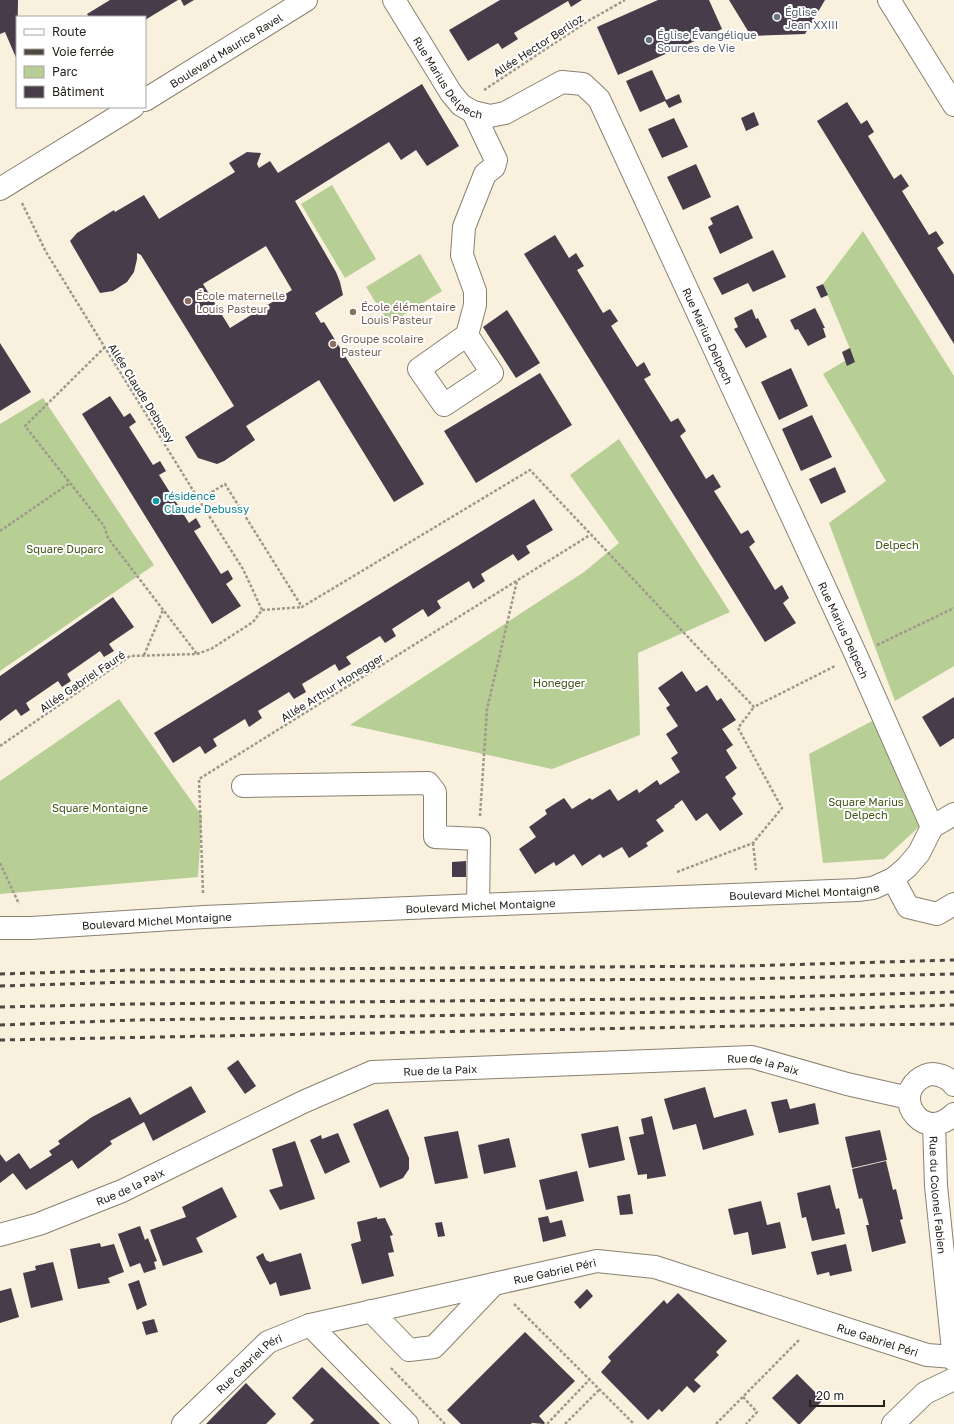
<svg xmlns="http://www.w3.org/2000/svg" width="954" height="1424" viewBox="0 0 954 1424" font-family="'Golos Text',sans-serif">
	<style>
		.green { fill: #b7cf94 }
		.building { fill: #463c4a; fill-rule: evenodd }
		.lines { fill: none; stroke-linecap: round; stroke-linejoin: round }
		.minor-casing { stroke: #898170; stroke-width: 24 }
		.path { stroke: #9f988b; stroke-width: 2.5; stroke-dasharray: 3 2; stroke-linecap: butt }
		.minor { stroke: #fff; stroke-width: 22 }
		.rail { stroke: #4d4840; stroke-width: 3; stroke-dasharray: 5 5; stroke-linecap: butt }
		.worship-dot { fill: #6b7280; stroke: #fff; stroke-width: 1.5 }
		.education-dot { fill: #8d6e63; stroke: #fff; stroke-width: 1.5 }
		.culture-dot { fill: #0f9aa8; stroke: #fff; stroke-width: 1.5 }
		.labels { text-anchor: middle; dominant-baseline: central; stroke-width: 4; stroke-linejoin: round; paint-order: stroke }
		.worship-label { font-size: 11px; fill: #5b616d; stroke: #fff; text-anchor: start }
		.street-label { font-size: 11px; fill: #25211b; stroke: #fff }
		.education-label { font-size: 11px; fill: #785e54; stroke: #fff; text-anchor: start }
		.culture-label { font-size: 11px; fill: #0d838f; stroke: #fff; text-anchor: start }
		.park-label { font-size: 11px; fill: #415615; stroke: #fff }
	</style>
	<rect width="100%" height="100%" fill="#f9f0de"/>
	<!-- green -->
	<g class="green">
		<polygon points="332,185 376,259 345,278 301,204"/>
		<polygon points="863,231 954,376 954,666 895,701 829,523 886,481 823,374 853,356 823,284"/>
		<polygon points="420,254 442,291 389,324 366,287"/>
		<polygon points="43,398 154,565 0,671 0,424"/>
		<polygon points="619,439 730,612 638,653 640,735 552,769 350,725 584,572 619,543 570,475"/>
		<polygon points="119,699 202,816 198,877 0,894 0,781"/>
		<polygon points="876,719 920,826 884,859 823,863 809,754"/>
	</g>
	<!-- building -->
	<g class="building">
		<polygon points="0,0 18,0 17,60 5,32 0,34"/>
		<polygon points="110,0 178,0 145,20 145,17 89,17 87,14"/>
		<polygon points="181,0 194,0 184,6"/>
		<polygon points="500,0 582,0 571,7 568,1 514,33 518,39 502,49 498,43 468,61 449,30"/>
		<polygon points="658,0 709,0 722,29 618,75 597,27"/>
		<polygon points="729,0 825,0 805,34 751,36"/>
		<polygon points="652,70 666,100 679,94 682,102 669,108 665,101 640,112 626,81"/>
		<path d="M 422,84 L 459,146 L 427,166 L 416,150 L 401,160 L 389,142 L 295,201 L 336,272 L 340,282 L 343,295 L 315,313 L 321,323 L 324,322 L 424,484 L 394,502 L 319,380 L 246,426 L 255,440 L 224,461 L 217,464 L 198,458 L 185,437 L 234,406 L 141,255 L 137,253 L 137,259 L 134,272 L 127,282 L 113,291 L 100,293 L 70,241 L 77,233 L 114,210 L 115,212 L 144,195 L 159,219 L 235,172 L 229,163 L 247,152 L 261,153 L 257,164 L 259,168 L 270,161 L 278,173 ZM 266,246 L 292,290 L 230,328 L 203,284 Z"/>
		<polygon points="847,102 861,124 867,120 874,132 868,136 894,179 901,174 909,186 902,191 929,235 936,231 944,243 937,248 954,275 954,344 817,121"/>
		<polygon points="754,112 759,125 746,131 741,118"/>
		<polygon points="674,118 688,147 662,158 648,129"/>
		<polygon points="696,164 711,197 683,210 667,177"/>
		<polygon points="738,205 753,238 720,254 708,227 713,224 710,218"/>
		<polygon points="555,235 569,258 576,253 584,266 577,270 603,313 610,309 618,321 611,326 637,367 644,362 651,375 644,379 671,422 678,418 686,431 680,436 706,479 713,474 721,487 714,491 741,534 748,530 755,542 749,547 775,590 782,585 789,598 783,603 796,623 765,642 524,254"/>
		<polygon points="773,250 786,277 753,292 748,283 722,295 713,278"/>
		<polygon points="823,284 828,295 821,298 816,287"/>
		<polygon points="815,308 825,328 823,328 826,337 808,346 798,329 795,330 790,320"/>
		<polygon points="752,309 756,319 758,318 767,337 746,348 734,329 738,327 734,318"/>
		<polygon points="507,310 540,363 516,378 483,327"/>
		<polygon points="0,343 31,392 0,411"/>
		<polygon points="850,348 855,362 847,366 842,352"/>
		<polygon points="791,368 808,406 779,420 761,382"/>
		<polygon points="540,373 572,425 476,483 444,431"/>
		<polygon points="110,396 124,417 130,413 136,422 129,427 153,465 160,461 166,471 159,475 189,523 196,518 201,527 194,531 221,574 228,570 233,579 226,584 241,606 212,624 82,414"/>
		<polygon points="812,415 832,457 801,471 782,429"/>
		<polygon points="835,467 846,492 821,504 809,479"/>
		<polygon points="534,499 553,530 526,546 530,553 518,561 513,554 481,574 485,581 473,589 469,581 437,601 441,608 428,617 423,609 392,629 396,636 385,643 380,636 346,657 351,664 339,671 335,664 302,684 306,692 294,699 289,692 258,711 262,718 249,727 245,719 213,739 217,746 205,754 200,746 173,763 154,733"/>
		<polygon points="113,597 134,627 109,644 114,651 104,657 100,651 67,674 71,681 62,687 58,681 26,703 30,710 21,716 16,709 0,721 0,676"/>
		<polygon points="682,671 696,692 707,685 717,701 721,698 736,720 722,729 733,745 726,750 737,768 725,777 736,794 732,798 743,814 720,831 707,813 696,821 682,800 674,806 675,807 656,820 664,831 646,843 648,846 629,858 622,847 603,858 600,854 582,866 574,854 556,866 554,862 535,874 519,849 536,837 529,827 547,814 545,810 564,798 572,809 590,798 592,800 610,789 618,801 637,789 639,793 657,780 660,785 680,772 671,758 678,753 666,734 678,726 666,708 670,705 658,688"/>
		<polygon points="954,697 954,738 940,747 922,717"/>
		<polygon points="466,861 466,877 452,877 452,862"/>
		<polygon points="238,1060 256,1086 245,1094 227,1068"/>
		<polygon points="191,1086 206,1112 153,1141 144,1122 110,1141 112,1144 78,1169 72,1160 26,1190 13,1173 0,1183 0,1154 6,1162 19,1153 30,1169 52,1155 49,1151 60,1144 58,1141 92,1117 130,1097 140,1115"/>
		<polygon points="705,1087 714,1118 746,1109 754,1135 703,1150 696,1124 673,1130 664,1099"/>
		<polygon points="787,1099 790,1109 815,1103 819,1124 779,1133 771,1102"/>
		<polygon points="388,1109 409,1158 409,1169 403,1178 380,1188 353,1124"/>
		<polygon points="652,1116 666,1176 647,1179 647,1174 638,1175 629,1137 644,1134 641,1119"/>
		<polygon points="618,1126 625,1160 589,1168 581,1134"/>
		<polygon points="880,1130 887,1160 852,1168 845,1137"/>
		<polygon points="458,1131 468,1178 435,1184 424,1137"/>
		<polygon points="338,1133 350,1162 325,1174 310,1140 321,1135 322,1139"/>
		<polygon points="509,1138 516,1167 484,1174 478,1145"/>
		<polygon points="295,1141 315,1199 280,1210 269,1190 283,1186 272,1149"/>
		<polygon points="886,1161 893,1190 896,1189 903,1219 900,1220 906,1243 872,1252 866,1225 869,1225 862,1198 859,1199 852,1169"/>
		<polygon points="577,1171 584,1201 546,1210 539,1180"/>
		<polygon points="830,1185 836,1209 839,1208 845,1234 812,1241 806,1217 802,1218 797,1193"/>
		<polygon points="222,1187 237,1217 196,1238 203,1252 163,1266 150,1230 186,1217 182,1207"/>
		<polygon points="630,1194 633,1214 620,1215 617,1196"/>
		<polygon points="761,1201 767,1225 780,1222 786,1248 752,1255 748,1232 734,1235 728,1209"/>
		<polygon points="548,1216 550,1223 562,1220 566,1236 543,1242 538,1218"/>
		<polygon points="377,1217 377,1219 385,1218 393,1235 390,1236 394,1252 388,1253 394,1276 362,1284 351,1244 361,1241 357,1222"/>
		<polygon points="442,1222 445,1236 438,1237 435,1223"/>
		<polygon points="140,1226 145,1240 148,1238 157,1261 154,1262 156,1269 144,1273 140,1263 130,1267 118,1234"/>
		<polygon points="100,1243 101,1247 114,1244 124,1272 108,1278 110,1283 78,1289 70,1249"/>
		<polygon points="846,1244 852,1271 830,1276 829,1272 817,1275 811,1252"/>
		<polygon points="263,1253 266,1260 270,1262 301,1253 311,1289 280,1296 276,1282 270,1285 256,1257"/>
		<polygon points="53,1262 63,1300 31,1308 23,1273 36,1270 35,1266"/>
		<polygon points="139,1280 147,1305 137,1310 128,1284"/>
		<polygon points="11,1288 19,1317 0,1323 0,1291"/>
		<polygon points="587,1289 593,1296 580,1309 574,1302"/>
		<polygon points="678,1293 727,1341 716,1352 719,1355 694,1380 701,1386 694,1393 687,1386 662,1412 659,1409 648,1420 601,1372 611,1361 608,1357 664,1300 667,1304"/>
		<polygon points="154,1319 158,1332 146,1335 142,1322"/>
		<polygon points="525,1332 575,1381 539,1416 545,1423 544,1424 532,1423 531,1424 461,1424 447,1410"/>
		<polygon points="322,1367 380,1424 310,1424 314,1420 292,1398"/>
		<polygon points="797,1374 823,1400 800,1424 798,1424 772,1398"/>
		<polygon points="246,1383 276,1414 266,1424 206,1424"/>
	</g>
	<g class="lines">
		<defs>
			<g id="minor">
				<path id="s1" d="M 394,0 L 451,93 L 461,105 L 473,112 L 490,116 L 505,113 L 562,82 L 583,84 L 599,99 L 856,655 L 932,827"/>
				<polyline points="889,0 954,105"/>
				<path id="s2" d="M 145,100 L 306,0"/>
				<polyline points="0,189 133,107"/>
				<polyline points="467,335 492,373 444,405 419,369 467,335 475,305 475,291 462,255 464,227 485,174 494,167 496,160 473,112"/>
				<polyline points="243,786 428,783 435,792 435,837 479,839 478,905"/>
				<polyline points="932,827 954,814"/>
				<polyline points="893,879 908,907 937,914 954,904"/>
				<path id="s3" d="M 0,928 L 31,928 L 204,917 L 478,905 L 857,890 L 873,888 L 893,879 L 907,867 L 919,853 L 932,827"/>
				<path d="M 954,1085 C 949,1078 942,1075 933,1074 C 927,1074 922,1077 918,1080 C 893,1101 925,1143 954,1114"/>
				<path id="s4" d="M 934,1124 L 936,1186 L 954,1360"/>
				<path id="s5" d="M 0,1235 L 39,1224 L 122,1191 L 303,1102 L 372,1072 L 752,1057 L 847,1084 L 909,1098"/>
				<polyline points="371,1311 409,1350 434,1347 494,1284"/>
				<polyline points="310,1325 407,1424"/>
				<path id="s6" d="M 183,1424 L 268,1342 L 310,1325 L 597,1261 L 655,1267 L 927,1355 L 954,1357"/>
				<polyline points="893,1424 925,1393 954,1379"/>
			</g>
		</defs>
		<!-- minor casing -->
		<use href="#minor" class="minor-casing"/>
		<!-- path -->
		<g class="path">
			<polyline points="484,90 588,21 625,0"/>
			<polyline points="22,203 46,252 199,500 243,569 262,610"/>
			<polyline points="105,347 25,426 104,526 108,538 197,654"/>
			<polyline points="199,500 225,484 302,607 530,470 754,707 835,666"/>
			<polyline points="0,531 70,483"/>
			<polyline points="262,610 302,607"/>
			<polyline points="877,645 954,608"/>
			<polyline points="144,655 163,610"/>
			<polyline points="0,746 130,656 197,654 211,649 253,622 262,610"/>
			<polyline points="480,816 487,709 517,581"/>
			<polyline points="753,843 756,870"/>
			<polyline points="0,863 19,904"/>
			<polyline points="677,872 753,843 782,808 738,728 754,707"/>
			<polyline points="203,893 199,779 590,535"/>
			<polyline points="514,1304 634,1424"/>
			<polyline points="391,1368 445,1424"/>
			<polyline points="743,1397 757,1412 746,1424"/>
			<polyline points="547,1424 590,1379"/>
			<polyline points="565,1424 599,1390 600,1391"/>
			<polyline points="716,1424 800,1339"/>
		</g>
		<!-- minor -->
		<use href="#minor" class="minor"/>
		<!-- rail -->
		<g class="rail">
			<polyline points="0,974 134,970 744,966 954,960"/>
			<polyline points="0,986 130,982 742,979 954,974"/>
			<polyline points="0,1007 134,1004 746,998 954,992"/>
			<polyline points="0,1025 136,1020 748,1011 954,1005"/>
			<polyline points="0,1040 748,1026 954,1024"/>
		</g>
	</g>
	<!-- markers -->
	<g class="worship-dot">
		<circle cx="777" cy="17" r="4"/>
		<circle cx="649" cy="40" r="4"/>
	</g>
	<g class="education-dot">
		<circle cx="188" cy="301" r="4"/>
		<circle cx="353" cy="312" r="4"/>
		<circle cx="333" cy="344" r="4"/>
	</g>
	<circle class="culture-dot" cx="156" cy="501" r="4"/>
	<g class="labels">
		<!-- worship labels -->
		<g class="worship-label">
			<text x="785" y="11">Église<tspan x="785" dy="13">Jean XXIII</tspan></text>
			<text x="657" y="34">Église Évangélique<tspan x="657" dy="13">Sources de Vie</tspan></text>
		</g>
		<!-- street labels -->
		<g class="street-label">
			<text transform="translate(538 45) rotate(-33)">Allée Hector Berlioz</text>
			<text stroke="none"><textPath href="#s2" startOffset="95">Boulevard Maurice Ravel</textPath></text>
			<text stroke="none"><textPath href="#s1" startOffset="96">Rue Marius Delpech</textPath></text>
			<text stroke="none"><textPath href="#s1" startOffset="540">Rue Marius Delpech</textPath></text>
			<text transform="translate(142 393) rotate(58)">Allée Claude Debussy</text>
			<text stroke="none"><textPath href="#s1" startOffset="864">Rue Marius Delpech</textPath></text>
			<text transform="translate(82 681) rotate(-34)">Allée Gabriel Fauré</text>
			<text transform="translate(332 687) rotate(-32)">Allée Arthur Honegger</text>
			<text stroke="none"><textPath href="#s3" startOffset="805">Boulevard Michel Montaigne</textPath></text>
			<text stroke="none"><textPath href="#s3" startOffset="481">Boulevard Michel Montaigne</textPath></text>
			<text stroke="none"><textPath href="#s3" startOffset="157">Boulevard Michel Montaigne</textPath></text>
			<text stroke="none"><textPath href="#s5" startOffset="799">Rue de la Paix</textPath></text>
			<text stroke="none"><textPath href="#s5" startOffset="475">Rue de la Paix</textPath></text>
			<text stroke="none"><textPath href="#s5" startOffset="139">Rue de la Paix</textPath></text>
			<text stroke="none"><textPath href="#s4" startOffset="71">Rue du Colonel Fabien</textPath></text>
			<text stroke="none"><textPath href="#s6" startOffset="414">Rue Gabriel Péri</textPath></text>
			<text stroke="none"><textPath href="#s6" startOffset="750">Rue Gabriel Péri</textPath></text>
			<text stroke="none"><textPath href="#s6" startOffset="90">Rue Gabriel Péri</textPath></text>
		</g>
		<!-- education labels -->
		<g class="education-label">
			<text x="196" y="295">École maternelle<tspan x="196" dy="13">Louis Pasteur</tspan></text>
			<text x="361" y="306">École élémentaire<tspan x="361" dy="13">Louis Pasteur</tspan></text>
			<text x="341" y="338">Groupe scolaire<tspan x="341" dy="13">Pasteur</tspan></text>
		</g>
		<!-- culture labels -->
		<g class="culture-label">
			<text x="164" y="495">résidence<tspan x="164" dy="13">Claude Debussy</tspan></text>
		</g>
		<!-- park labels -->
		<g class="park-label">
			<text x="897" y="544">Delpech</text>
			<text x="65" y="548">Square Duparc</text>
			<text x="559" y="682">Honegger</text>
			<text x="866" y="801">Square Marius<tspan x="866" dy="13">Delpech</tspan></text>
			<text x="100" y="807">Square Montaigne</text>
		</g>
	</g>
	<!-- legend -->
	<rect x="16" y="16" width="130" height="92" fill="#ffffff" stroke="#a8a6a4"/>
	<rect x="24" y="29" width="20" height="6" fill="#ffffff" stroke="#a8a6a4"/>
	<text x="52" y="36" font-size="12" fill="#25211b">Route</text>
	<rect x="24" y="49" width="20" height="6" fill="#4d4840" stroke="#a8a6a4"/>
	<text x="52" y="56" font-size="12" fill="#25211b">Voie ferrée</text>
	<rect x="24" y="66" width="20" height="12" fill="#b7cf94" stroke="#a8a6a4"/>
	<text x="52" y="76" font-size="12" fill="#25211b">Parc</text>
	<rect x="24" y="86" width="20" height="12" fill="#463c4a" stroke="#a8a6a4"/>
	<text x="52" y="96" font-size="12" fill="#25211b">Bâtiment</text>
	<!-- scale -->
	<path d="M810 1400v6h74v-6" fill="none" stroke="#25211b" stroke-width="2"/>
	<text x="816" y="1400" font-size="12" fill="#25211b" stroke="#ffffff" stroke-width="3" paint-order="stroke">20 m</text>
</svg>
